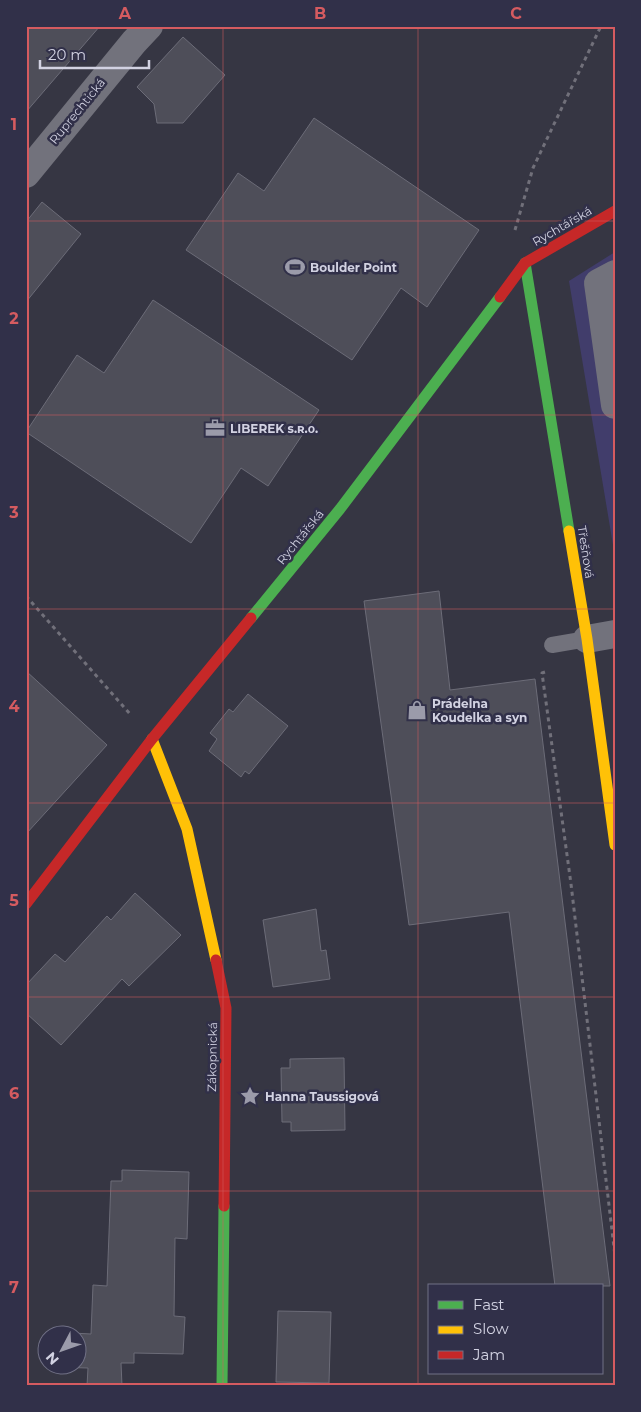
<svg xmlns="http://www.w3.org/2000/svg" width="641" height="1412" viewBox="0 0 641 1412" font-family="Montserrat,sans-serif">
	<style>
		.green { fill: #413d6b }
		.building { fill: #4e4e59; stroke: #6c6c78 }
		.lines { fill: none; stroke-linecap: round; stroke-linejoin: round }
		.path { stroke: #71707a; stroke-width: 3; stroke-dasharray: 4 4; stroke-linecap: butt }
		.lane { stroke: #72727c; stroke-width: 16 }
		.street { stroke: #72727c; stroke-width: 28 }
		.fast { stroke: #4caf50; stroke-width: 11 }
		.slow { stroke: #ffc107; stroke-width: 11 }
		.jam { stroke: #c62828; stroke-width: 11 }
		.grid { fill: none; stroke: #d55b60; stroke-width: 1; stroke-opacity: 0.55 }
		.labels { text-anchor: middle; dominant-baseline: central; stroke-width: 5; stroke-linejoin: round; paint-order: stroke }
		.street-label { font-size: 12px; fill: #d2d2e2; stroke: #313049 }
		.poi-label { font-size: 12px; font-weight: bold; fill: #d2d2e2; stroke: #313049; text-anchor: start }
		.neatline { fill: none; stroke: #d55b60; stroke-width: 2 }
		.grid-label { font-size: 16px; text-anchor: middle; font-weight: bold; fill: #d55b60 }
	</style>
	<rect width="100%" height="100%" fill="#363643"/>
	<!-- green -->
	<polygon class="green" points="615,252 615,557 569,281"/>
	<!-- building -->
	<g class="building">
		<polygon points="26,26 100,26 26,112"/>
		<polygon points="183,37 225,75 183,123 157,123 154,104 137,87"/>
		<polygon points="314,118 479,230 427,307 401,288 352,360 186,250 238,173 264,191"/>
		<polygon points="42,202 81,234 26,302 26,222"/>
		<polygon points="153,300 319,410 268,486 241,468 191,543 26,432 77,355 104,373"/>
		<polygon points="439,591 450,690 535,679 610,1286 555,1286 509,912 409,925 364,601"/>
		<polygon points="26,671 107,745 26,834"/>
		<polygon points="248,694 288,726 249,774 245,771 241,777 209,751 217,739 210,733 229,709 233,712"/>
		<polygon points="135,893 181,935 129,986 122,979 61,1045 26,1013 26,985 55,954 65,962 107,916 111,920"/>
		<polygon points="316,909 321,951 326,950 330,979 273,987 263,920"/>
		<polygon points="344,1058 345,1130 291,1131 291,1122 282,1122 281,1068 290,1068 290,1059"/>
		<polygon points="122,1170 189,1172 187,1239 175,1238 174,1316 185,1317 183,1354 134,1353 134,1363 121,1363 122,1386 87,1386 88,1368 53,1367 53,1364 78,1364 78,1334 54,1334 54,1332 91,1334 93,1285 107,1286 111,1181 122,1181"/>
		<polygon points="278,1311 331,1312 329,1383 276,1382"/>
	</g>
	<g class="lines">
		<!-- path -->
		<g class="path">
			<polyline points="515,230 533,168 601,26"/>
			<polyline points="26,596 130,714"/>
			<polyline points="545,672 542,673 571,884 615,1256"/>
		</g>
		<!-- lane -->
		<polyline class="lane" points="552,645 587,639"/>
		<!-- street -->
		<g class="street">
			<polyline points="26,174 134,42 149,26"/>
			<polyline points="615,274 598,283 615,405"/>
			<polyline points="587,639 615,634"/>
		</g>
		<!-- fast -->
		<g class="fast">
			<polyline points="525,263 569,531"/>
			<polyline points="251,618 340,509 500,297"/>
			<polyline points="222,1386 224,1206"/>
		</g>
		<!-- slow -->
		<g class="slow">
			<polyline points="569,531 587,639 615,845"/>
			<polyline points="152,739 187,829 216,960"/>
		</g>
		<!-- jam -->
		<g class="jam">
			<polyline points="500,297 525,263 615,211"/>
			<polyline points="26,904 152,739 251,618"/>
			<polyline points="216,960 226,1008 224,1206"/>
		</g>
	</g>
	<!-- grid -->
	<path class="grid" d="M 223,26 L 223,1386M 418,26 L 418,1386M 26,221 L 615,221M 26,415 L 615,415M 26,609 L 615,609M 26,803 L 615,803M 26,997 L 615,997M 26,1191 L 615,1191"/>
	<!-- icons -->
	<defs>
		<symbol id="stadium-bare" viewBox="-9 -9 18 18"><path d="M0-5a6.5 5 0 1 0 0 10a6.5 5 0 1 0 0-10ZM-3.5-1.8h7v3.6h-7Z" fill="#9b9baa" stroke="#313049" stroke-width="2.5" paint-order="stroke"/></symbol>
		<symbol id="office-bare" viewBox="-9 -9 18 18"><path d="M-6-3h4V-5.5h4V-3h4V5H-6ZM-1-4.5V-3h2v-1.5ZM-6 0V1H6V0Z" fill="#9b9baa" stroke="#313049" stroke-width="2.5" paint-order="stroke"/></symbol>
		<symbol id="shop-bare" viewBox="-9 -9 18 18"><path d="M-5-2.5h2.3a2.7 3.5 0 0 1 5.4 0H5L5.5 6h-11ZM-1.5-2.5h3a1.5 2.3 0 0 0-3 0Z" fill="#9b9baa" stroke="#313049" stroke-width="2.5" paint-order="stroke"/></symbol>
		<symbol id="sight-bare" viewBox="-9 -9 18 18"><path d="M0-6L1.8-2.2L6-1.7L2.9 1.2L3.7 5.4L0 3.3L-3.7 5.4L-2.9 1.2L-6-1.7L-1.8-2.2Z" fill="#9b9baa" stroke="#313049" stroke-width="2.5" paint-order="stroke"/></symbol>
	</defs>
	<g fill-rule="evenodd">
		<use href="#stadium-bare" x="281" y="253" width="28" height="28"/>
		<use href="#office-bare" x="201" y="414" width="28" height="28"/>
		<use href="#shop-bare" x="403" y="696" width="28" height="28"/>
		<use href="#sight-bare" x="236" y="1082" width="28" height="28"/>
	</g>
	<g class="labels">
		<!-- street labels -->
		<g class="street-label">
			<text transform="translate(77 111) rotate(-51)">Ruprechtická</text>
			<text transform="translate(562 226) rotate(-30)">Rychtářská</text>
			<text transform="translate(300 537) rotate(-51)">Rychtářská</text>
			<text transform="translate(586 552) rotate(81)">Třešňová</text>
			<text transform="translate(212 1057) rotate(-89)">Zákopnická</text>
		</g>
		<!-- poi labels -->
		<g class="poi-label">
			<text x="310" y="267">Boulder Point</text>
			<text x="230" y="428">LIBEREK s.ʀ.ᴏ.</text>
			<text x="432" y="703">Prádelna<tspan x="432" dy="14">Koudelka a syn</tspan></text>
			<text x="265" y="1096">Hanna Taussigová</text>
		</g>
	</g>
	<!-- border -->
	<rect width="641" height="1412" fill="none" stroke="#313049" stroke-width="55"/>
	<!-- legend -->
	<rect x="428" y="1284" width="175" height="90" fill="#313049" stroke="#717186"/>
	<rect x="438" y="1301" width="25" height="8" fill="#4caf50" stroke="#717186"/>
	<text x="473" y="1310" font-size="15" fill="#d2d2e2">Fast</text>
	<rect x="438" y="1326" width="25" height="8" fill="#ffc107" stroke="#717186"/>
	<text x="473" y="1334" font-size="15" fill="#d2d2e2">Slow</text>
	<rect x="438" y="1351" width="25" height="8" fill="#c62828" stroke="#717186"/>
	<text x="473" y="1360" font-size="15" fill="#d2d2e2">Jam</text>
	<!-- north arrow -->
	<g transform="translate(62 1350) rotate(229)"><circle r="24" fill="#313049" stroke="#717186"/>
	<path d="M0-4L9 19L0 12L-9 19Z" fill="#9b9baa"/>
	<text y="-8" font-size="14" font-weight="bold" text-anchor="middle" fill="#d2d2e2">N</text>
	</g>
	<!-- scale -->
	<path d="M40 60v8h109v-8" fill="none" stroke="#d2d2e2" stroke-width="2.5"/>
	<text x="48" y="60" font-size="15" fill="#d2d2e2" stroke="#313049" stroke-width="4" paint-order="stroke">20 m</text>
	<rect x="28" y="28" width="586" height="1356" class="neatline"/>
	<g class="grid-label">
		<text x="125" y="19">A</text>
		<text x="320" y="19">B</text>
		<text x="516" y="19">C</text>
		<text x="14" y="130">1</text>
		<text x="14" y="324">2</text>
		<text x="14" y="518">3</text>
		<text x="14" y="712">4</text>
		<text x="14" y="906">5</text>
		<text x="14" y="1099">6</text>
		<text x="14" y="1293">7</text>
	</g>
</svg>
